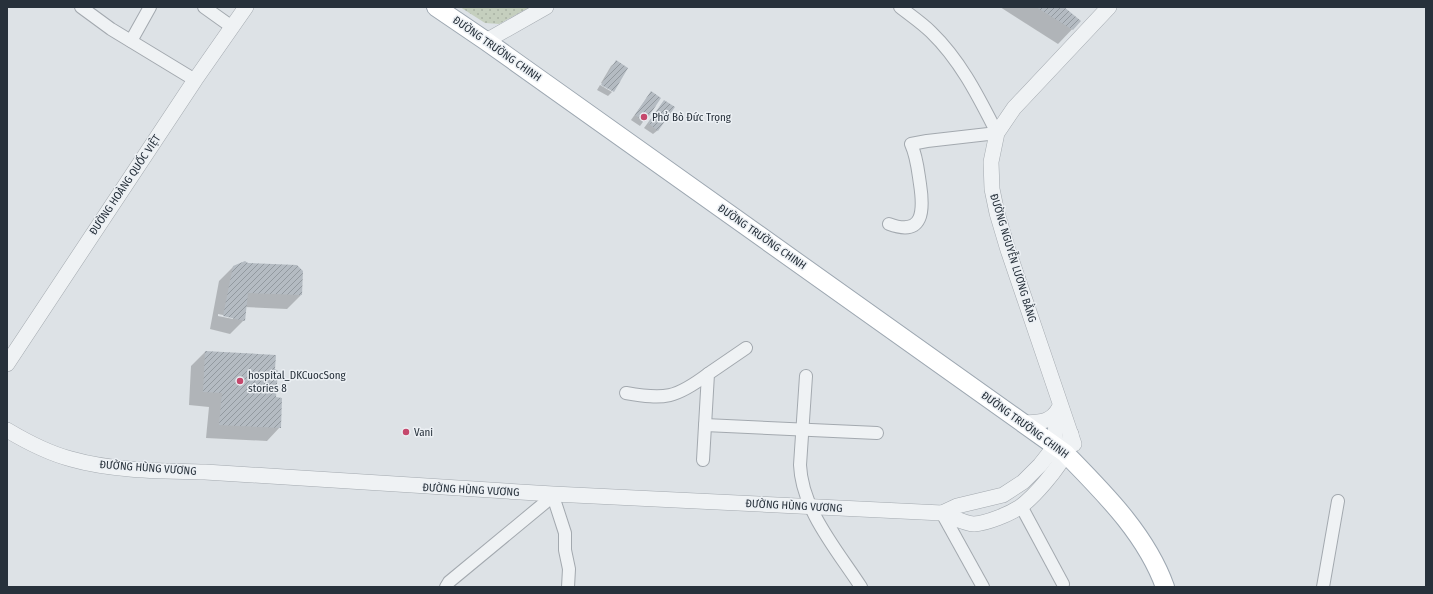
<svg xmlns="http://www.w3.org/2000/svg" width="1433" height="594" viewBox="0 0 1433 594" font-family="'Fira Sans Condensed',sans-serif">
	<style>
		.park { fill: url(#park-dots) }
		.shadow { fill: #0003; fill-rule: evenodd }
		.building { fill: url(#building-hatch) }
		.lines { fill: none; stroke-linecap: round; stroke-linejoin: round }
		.minor-casing { stroke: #a3a9af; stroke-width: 14 }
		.tertiary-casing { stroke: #a3a9af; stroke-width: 16 }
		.primary-casing { stroke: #9da7b1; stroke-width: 20 }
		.minor { stroke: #eff2f4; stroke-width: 12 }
		.tertiary { stroke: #eff2f4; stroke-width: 15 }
		.primary { stroke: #fff; stroke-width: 18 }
		.poi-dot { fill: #c5486c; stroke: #ecf0f4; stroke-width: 1.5 }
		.labels { text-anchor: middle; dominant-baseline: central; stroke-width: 3; stroke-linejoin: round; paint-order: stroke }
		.street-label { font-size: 11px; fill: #27313b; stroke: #ecf0f4 }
		.poi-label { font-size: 11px; fill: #27313b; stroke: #ecf0f4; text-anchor: start }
	</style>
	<defs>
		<pattern id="park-dots" width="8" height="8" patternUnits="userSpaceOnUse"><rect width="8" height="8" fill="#c5cfbe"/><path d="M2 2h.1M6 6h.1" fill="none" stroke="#a9b2a4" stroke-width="1.8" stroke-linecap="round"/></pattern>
		<pattern id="building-hatch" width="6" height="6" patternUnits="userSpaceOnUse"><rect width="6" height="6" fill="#b4bbc2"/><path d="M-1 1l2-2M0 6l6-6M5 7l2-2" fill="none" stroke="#92999f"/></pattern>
	</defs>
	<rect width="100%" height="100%" fill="#dde2e6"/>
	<!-- park -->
	<polygon class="park" points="460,7 530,7 499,24 485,23"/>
	<!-- shadow -->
	<g class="shadow">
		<polygon points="1000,7 1062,7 1080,21 1058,44"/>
		<polygon points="616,62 613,91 601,83 611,66"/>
		<polygon points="600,85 612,92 608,96 597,90"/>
		<polygon points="651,92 660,98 640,126 631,120"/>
		<polygon points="664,101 658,130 653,134 644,128"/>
		<path d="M 247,264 L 301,295 L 287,309 L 245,307 L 244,320 L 230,334 L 210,329 L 219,281 L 233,267 ZM 218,314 L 233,317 L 233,319 L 218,316 Z"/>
		<polygon points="205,352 274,370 275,398 280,427 267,441 206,438 209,407 189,405 191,366"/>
	</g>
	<!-- building -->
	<g class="building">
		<polygon points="1036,7 1064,7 1081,21 1073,30"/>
		<polygon points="616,60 628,68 614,92 601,85"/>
		<polygon points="651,91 661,98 645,122 635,115"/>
		<polygon points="664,100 675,107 658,131 648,123"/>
		<polygon points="245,261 248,263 297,265 303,271 302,295 248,293 245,321 223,316 233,266"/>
		<polygon points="205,351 276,355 275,369 278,371 276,397 282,398 281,428 219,425 222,393 203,392"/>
	</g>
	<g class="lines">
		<defs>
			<g id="minor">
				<polyline points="81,7 111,29 195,80"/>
				<polyline points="204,7 232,27"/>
				<polyline points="131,41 150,7"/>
				<path d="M 889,224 C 924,237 924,210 920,184 C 918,171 917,157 911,144 L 927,141 L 997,133 C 979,98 961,61 931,32 C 922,23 910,15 900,7"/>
				<path d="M 806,376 L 800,465 C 802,510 837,550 861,587"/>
				<path d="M 626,393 C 665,400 676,398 708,374"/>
				<polyline points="705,425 877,433"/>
				<polyline points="703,460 708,374 746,348"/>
				<polyline points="553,496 565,533 565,550 569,569 568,587"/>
				<polyline points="1021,506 1063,584"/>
				<polyline points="942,513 983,587"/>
				<polyline points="446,587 449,582 553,496 553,494"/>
				<polyline points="1323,587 1338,501"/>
			</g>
			<g id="tertiary">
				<polyline points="486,41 546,7"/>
				<polyline points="7,364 195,80 246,7"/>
				<path d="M 1023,423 C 1039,422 1051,423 1059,408"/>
				<path d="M 7,430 C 27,442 48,453 71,459 C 113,471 162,471 205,472 L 553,494 L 942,513 C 950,516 965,524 974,524 C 988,523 1009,514 1020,507 C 1034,497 1059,468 1066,452 C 1068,447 1069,440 1071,434"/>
				<polyline points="1074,444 1008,250 997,213 992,189 991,162 997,133 1014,108 1109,7"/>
				<polyline points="942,513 957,506 1003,495 1023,482 1040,465 1055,446 1056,414"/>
			</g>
			<path id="primary" d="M 436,7 L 486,41 L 1065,453 C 1104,493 1146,534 1165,587"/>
		</defs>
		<!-- minor casing -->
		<use href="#minor" class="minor-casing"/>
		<!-- tertiary casing -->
		<use href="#tertiary" class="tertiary-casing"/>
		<!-- primary casing -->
		<use href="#primary" class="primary-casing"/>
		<!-- minor -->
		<use href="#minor" class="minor"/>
		<!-- tertiary -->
		<use href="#tertiary" class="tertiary"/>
		<!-- primary -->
		<use href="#primary" class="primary"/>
	</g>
	<!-- markers -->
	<g class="poi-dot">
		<circle cx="644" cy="117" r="4"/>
		<circle cx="240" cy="381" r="4"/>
		<circle cx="406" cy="432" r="4"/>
	</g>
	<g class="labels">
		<!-- street labels -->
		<g class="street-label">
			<text transform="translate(497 49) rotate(35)">ĐƯỜNG TRƯỜNG CHINH</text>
			<text transform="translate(125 185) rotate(-56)">ĐƯỜNG HOÀNG QUỐC VIỆT</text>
			<text transform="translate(762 237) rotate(35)">ĐƯỜNG TRƯỜNG CHINH</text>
			<text transform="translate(1013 258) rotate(73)">ĐƯỜNG NGUYỄN LƯƠNG BẰNG</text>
			<text transform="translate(1025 425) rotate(36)">ĐƯỜNG TRƯỜNG CHINH</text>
			<text transform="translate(148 468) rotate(4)">ĐƯỜNG HÙNG VƯƠNG</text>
			<text transform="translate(471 490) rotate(3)">ĐƯỜNG HÙNG VƯƠNG</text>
			<text transform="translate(794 506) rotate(3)">ĐƯỜNG HÙNG VƯƠNG</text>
		</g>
		<!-- poi labels -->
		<g class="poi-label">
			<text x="652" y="117">Phở Bò Đức Trọng</text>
			<text x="248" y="375">hospital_DKCuocSong<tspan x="248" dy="13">stories 8</tspan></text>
			<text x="414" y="432">Vani</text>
		</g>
	</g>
	<!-- border -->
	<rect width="1433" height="594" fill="none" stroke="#27313b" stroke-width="16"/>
</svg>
